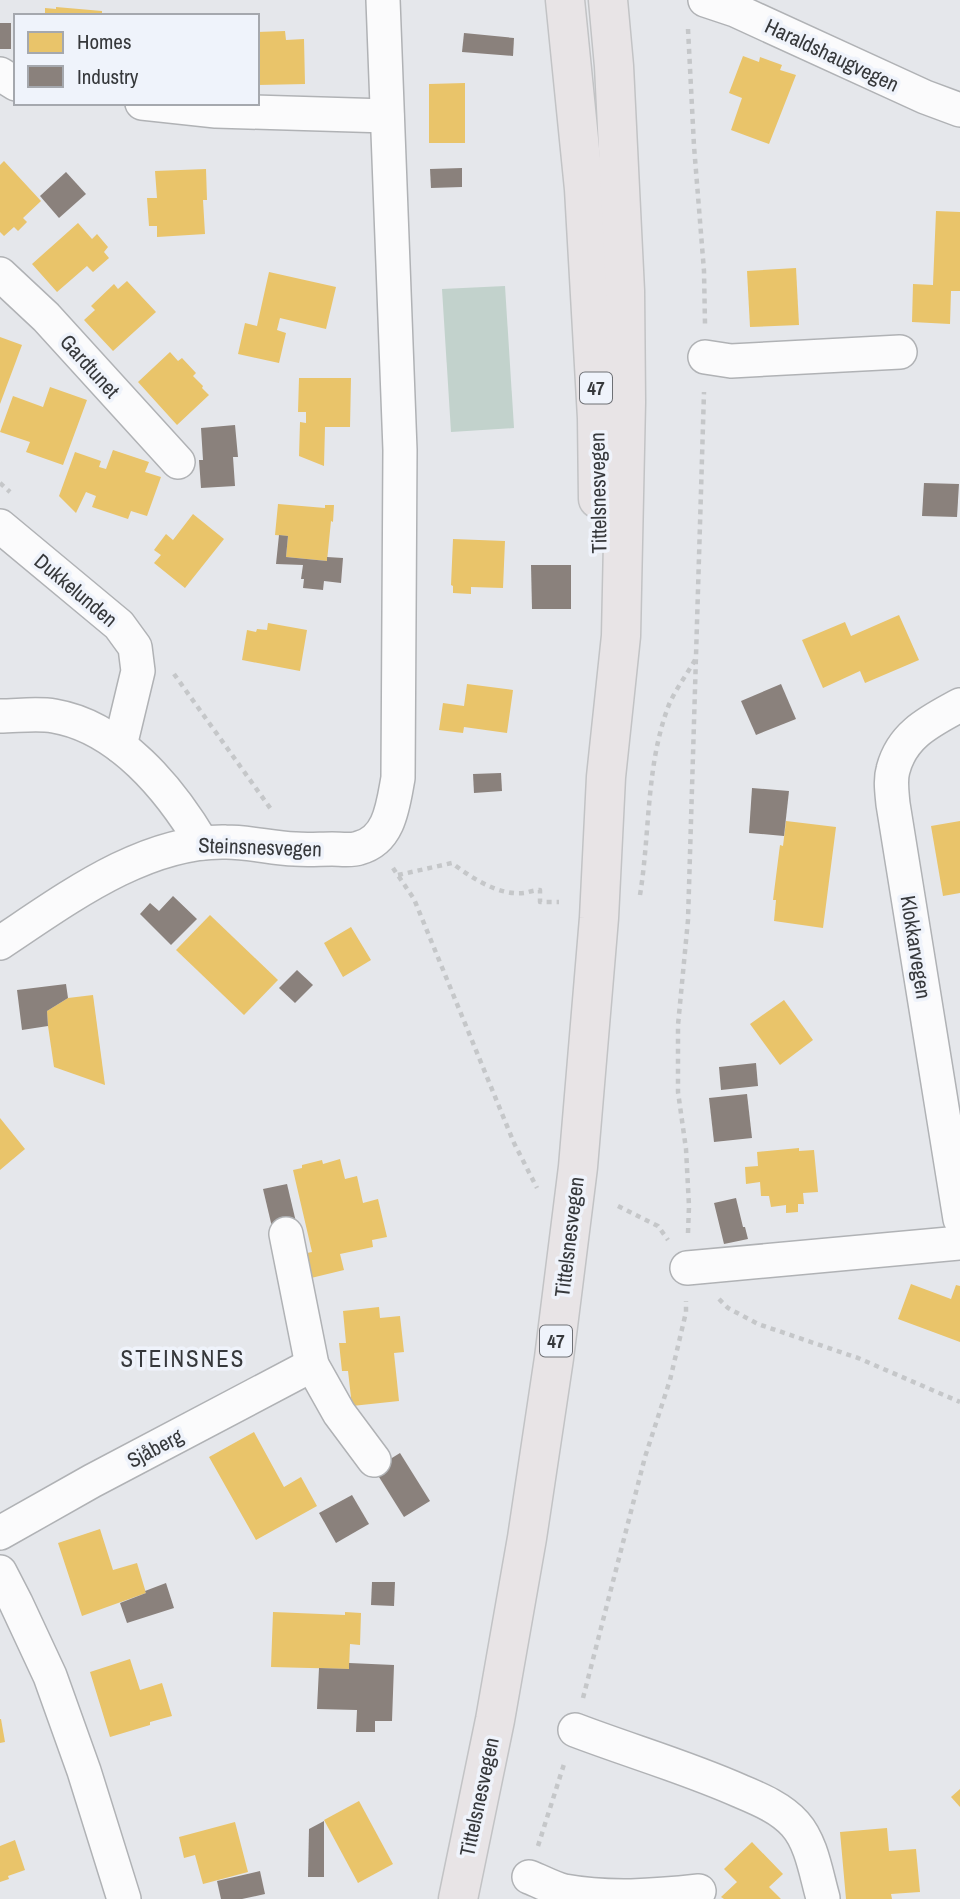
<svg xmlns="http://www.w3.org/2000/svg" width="960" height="1899" viewBox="0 0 960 1899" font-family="'Archivo Narrow',sans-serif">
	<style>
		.green { fill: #c2d2cc }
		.homes { fill: #e9c46a }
		.industry { fill: #8a817c }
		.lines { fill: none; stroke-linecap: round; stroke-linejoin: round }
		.minor-casing { stroke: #b0b2b5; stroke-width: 36 }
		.major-casing { stroke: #c2c3c5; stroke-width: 41 }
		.path { stroke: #c5c7c9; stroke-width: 4.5; stroke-dasharray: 5 5; stroke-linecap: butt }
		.minor { stroke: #fbfbfc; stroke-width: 33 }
		.major { stroke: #e8e4e6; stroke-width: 38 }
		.labels { text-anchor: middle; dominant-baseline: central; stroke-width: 7; stroke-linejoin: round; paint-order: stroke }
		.shield { fill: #eff3fb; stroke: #6e7075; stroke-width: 2 }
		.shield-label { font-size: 19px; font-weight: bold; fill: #36383b }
		.street-label { font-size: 21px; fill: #36383b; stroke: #eff3fb }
		.neighbourhood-label { font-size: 23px; letter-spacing: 2px; fill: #36383b; stroke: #eff3fb }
	</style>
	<rect width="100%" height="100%" fill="#e5e7eb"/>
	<!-- green -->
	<polygon class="green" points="505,286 514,428 451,432 442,289"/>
	<!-- homes -->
	<g class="homes">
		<polygon points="56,7 102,11 102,16 45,16 45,8 56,9"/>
		<polygon points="285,31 286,40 304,39 305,84 258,85 257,32"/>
		<polygon points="743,56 759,62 760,57 782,65 780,70 796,75 769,144 731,130 742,98 729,93"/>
		<polygon points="465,83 465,143 429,143 429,84"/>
		<polygon points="4,161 41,201 23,218 27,222 18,231 14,227 4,236 0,232 0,165"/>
		<polygon points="206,169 207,200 203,200 205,234 157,237 157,226 149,226 147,198 157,198 155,171"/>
		<polygon points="936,211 960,212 960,291 951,291 950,324 912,322 913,284 933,285"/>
		<polygon points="78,223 92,239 97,234 108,247 104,252 109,258 93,272 87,266 57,292 32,264"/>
		<polygon points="796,268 799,325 750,327 747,271"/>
		<polygon points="269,272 336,287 326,329 280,318 277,330 286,333 279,363 238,354 245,323 257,326"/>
		<polygon points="127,281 156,312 113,351 84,320 95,310 91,306 114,284 118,289"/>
		<polygon points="0,337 22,345 0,404"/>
		<polygon points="170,352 178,361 182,358 196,373 193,376 203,386 202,388 209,395 177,425 138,382"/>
		<polygon points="299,378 351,378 350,427 325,427 324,466 299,456 300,422 306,423 306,412 298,412"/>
		<polygon points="50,387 87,400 63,465 26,452 30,442 0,432 13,396 43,407"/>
		<polygon points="113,450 149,462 145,472 161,477 147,516 131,511 128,519 92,507 96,496 86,492 76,513 59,496 75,452 101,461 99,467 106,469"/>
		<polygon points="278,504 325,508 325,505 334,505 333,522 331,521 327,561 286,557 288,536 275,535"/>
		<polygon points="193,514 224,539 185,588 154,563 161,555 154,550 166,534 173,540"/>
		<polygon points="453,539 505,541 503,588 471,587 471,594 453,593 453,586 451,585"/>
		<polygon points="899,615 919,660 865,683 860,671 823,688 802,640 845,622 851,636"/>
		<polygon points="268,623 307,630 300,671 242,660 247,630 256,632 257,629 267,630"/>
		<polygon points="467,684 513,690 507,733 464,727 463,733 439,730 443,703 464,706"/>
		<polygon points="786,821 836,827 823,928 774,921 776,900 773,900 780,845 783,846"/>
		<polygon points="960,821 960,893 943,896 931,826"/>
		<polygon points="210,915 278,980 244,1015 176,950"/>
		<polygon points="351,927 371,960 343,977 324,943"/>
		<polygon points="93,995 105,1085 54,1067 48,1026 47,1011 68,998"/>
		<polygon points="784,1000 813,1040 780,1065 750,1024"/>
		<polygon points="0,1118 25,1149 0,1170"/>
		<polygon points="799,1148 799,1151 814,1150 818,1192 803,1193 804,1204 798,1204 798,1212 786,1213 786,1205 771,1207 769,1196 761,1196 760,1182 746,1184 745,1167 758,1166 757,1152"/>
		<polygon points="340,1159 345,1179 357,1176 363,1203 378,1199 387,1237 372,1240 373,1247 340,1254 344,1270 307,1279 302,1254 312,1252 293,1170 302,1168 302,1165 322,1160 323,1164"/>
		<polygon points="911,1284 951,1299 956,1285 960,1286 960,1342 898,1319"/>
		<polygon points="379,1307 380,1318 400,1316 404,1352 394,1353 399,1401 352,1406 348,1371 342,1371 339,1343 346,1343 343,1311"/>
		<polygon points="254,1432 284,1487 301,1477 317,1506 256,1540 209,1457"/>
		<polygon points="100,1529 113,1570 137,1563 146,1593 82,1616 58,1543"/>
		<polygon points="273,1612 345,1615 345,1612 361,1613 360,1645 350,1644 349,1669 271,1667"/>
		<polygon points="130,1659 140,1690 162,1683 172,1716 150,1722 150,1725 110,1737 90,1672"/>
		<polygon points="0,1719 1,1719 5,1742 0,1743"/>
		<polygon points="960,1789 960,1807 951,1797"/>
		<polygon points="359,1801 393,1864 358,1883 324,1820"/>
		<polygon points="235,1822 248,1872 203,1884 195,1855 184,1858 179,1837"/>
		<polygon points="887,1828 889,1851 916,1849 920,1892 891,1894 892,1899 846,1899 840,1832"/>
		<polygon points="15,1840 25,1870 8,1876 9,1879 0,1882 0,1846"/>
		<polygon points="752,1842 783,1874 769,1887 781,1899 724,1899 721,1897 737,1882 724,1869"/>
	</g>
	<!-- industry -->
	<g class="industry">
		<rect x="0" y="23" width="11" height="26"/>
		<polygon points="464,33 514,38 513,56 462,52"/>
		<polygon points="462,168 462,187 431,188 430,169"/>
		<polygon points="66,172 86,194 59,218 40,196"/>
		<polygon points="235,425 238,457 233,457 235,486 201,488 199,460 203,460 201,428"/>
		<polygon points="924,483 959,484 957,517 922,516"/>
		<polygon points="279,535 288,536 286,557 327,561 327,557 343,558 341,583 324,581 323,590 303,588 304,579 301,579 303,565 276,564"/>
		<polygon points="531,565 571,565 571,609 532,609"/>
		<polygon points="781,684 796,719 756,735 741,701"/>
		<polygon points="501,773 502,791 474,793 473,774"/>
		<polygon points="752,788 789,791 784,836 749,833"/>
		<polygon points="173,896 197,919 171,945 140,914 150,903 159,911"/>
		<polygon points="297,970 313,985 295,1003 279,988"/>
		<polygon points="66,984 68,998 47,1011 48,1026 22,1030 17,990"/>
		<polygon points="756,1063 758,1086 721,1090 719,1067"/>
		<polygon points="747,1094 752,1138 714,1142 709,1098"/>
		<polygon points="287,1184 296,1222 272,1227 263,1189"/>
		<polygon points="736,1198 743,1227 745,1227 748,1239 724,1244 714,1203"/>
		<polygon points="400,1453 430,1501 404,1517 374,1469"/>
		<polygon points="352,1495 369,1524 336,1543 319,1513"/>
		<polygon points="372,1582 395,1582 394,1606 371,1605"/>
		<polygon points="166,1583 174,1608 127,1623 120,1603 146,1593 145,1591"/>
		<polygon points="349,1663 394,1665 392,1721 375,1721 375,1732 356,1732 357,1710 317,1709 319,1668 349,1669"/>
		<polygon points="324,1821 324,1877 308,1877 309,1829"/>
		<polygon points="260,1871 265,1894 242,1899 221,1899 217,1881"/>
	</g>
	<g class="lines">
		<defs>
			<g id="minor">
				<polyline points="705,0 735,10 925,97 960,110"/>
				<polyline points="0,74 16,84"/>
				<polyline points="142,103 216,111 387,116"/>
				<polyline points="0,274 46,317 178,462"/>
				<polyline points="705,357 731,361 900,352"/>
				<polyline points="0,526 119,625 135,647 138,671 120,746"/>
				<path d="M 960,705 C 931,721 902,734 893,770 C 890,780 892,793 893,804 L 960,1219"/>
				<path d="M 0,716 C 17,716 37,713 54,716 C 119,727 170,789 202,843"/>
				<path d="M 0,943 C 65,900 144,840 226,842 C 249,842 272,848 295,849 C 307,850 320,849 332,849 C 340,849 351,851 359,848 C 390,840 393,805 398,778 L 400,450 L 383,0"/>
				<polyline points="286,1234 312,1365 339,1413 374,1460"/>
				<polyline points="687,1268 960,1243"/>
				<polyline points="0,1533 92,1481 312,1365"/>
				<polyline points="0,1572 16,1603 50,1676 84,1771 124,1899"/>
				<path d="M 575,1730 C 630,1751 686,1767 740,1791 C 759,1799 781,1808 795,1824 C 812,1843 816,1874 823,1898"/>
				<path d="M 529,1877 C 540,1881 552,1888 564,1891 C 608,1899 654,1896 699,1891"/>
			</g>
			<g id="major">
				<polyline points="565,0 584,189 597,418 598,499"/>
				<polyline points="458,1899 495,1720 527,1538 554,1358 578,1167 599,918 606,777 621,636 626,402 625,291 614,66 608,0"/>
			</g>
		</defs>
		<!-- minor casing -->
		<use href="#minor" class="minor-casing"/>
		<!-- major casing -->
		<use href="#major" class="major-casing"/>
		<!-- path -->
		<g class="path">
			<polyline points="688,29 694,146 704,271 705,324"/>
			<polyline points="0,483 10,492"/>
			<polyline points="174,674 273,812"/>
			<polyline points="393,868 414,899 514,1143 537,1188"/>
			<path d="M 398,875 L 452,863 C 470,877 499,896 524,893 C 529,892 534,890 540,890 L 540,902 L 559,902"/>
			<path d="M 640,895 C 650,833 646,769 667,710 C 673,692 687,675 696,658"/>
			<polyline points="618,1206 658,1226 668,1240"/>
			<polyline points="688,1233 689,1206 686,1149 678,1092 678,1025 688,920 704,392"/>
			<polyline points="719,1299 728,1308 758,1324 858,1358 960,1402"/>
			<polyline points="583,1698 645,1457 670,1380 686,1312 686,1301"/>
			<polyline points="538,1846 565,1761"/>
		</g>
		<!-- minor -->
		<use href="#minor" class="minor"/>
		<!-- major -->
		<use href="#major" class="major"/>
	</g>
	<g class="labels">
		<!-- shield labels -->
		<g class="shield">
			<rect x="580" y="372.5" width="32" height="31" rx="5"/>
			<rect x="540" y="1325.5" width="32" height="31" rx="5"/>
		</g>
		<g class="shield-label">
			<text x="596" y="388">47</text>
			<text x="556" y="1341">47</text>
		</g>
		<!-- street labels -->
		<g class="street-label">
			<text transform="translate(832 55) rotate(25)">Haraldshaugvegen</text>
			<text transform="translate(90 366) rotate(48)">Gardtunet</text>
			<text transform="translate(598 493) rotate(-91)">Tittelsnesvegen</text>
			<text transform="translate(76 590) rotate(40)">Dukkelunden</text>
			<text transform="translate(260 847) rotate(2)">Steinsnesvegen</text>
			<text transform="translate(916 947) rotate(81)">Klokkarvegen</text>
			<text transform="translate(569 1237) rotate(-83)">Tittelsnesvegen</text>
			<text transform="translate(155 1448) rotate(-28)">Sjåberg</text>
			<text transform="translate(479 1797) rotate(-78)">Tittelsnesvegen</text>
		</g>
		<!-- neighbourhood labels -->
		<g class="neighbourhood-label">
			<text x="183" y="1358">STEINSNES</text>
		</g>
	</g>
	<!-- legend -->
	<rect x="14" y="14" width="245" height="91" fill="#eff3fb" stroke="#a5a8ae" stroke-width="2"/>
	<rect x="28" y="32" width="35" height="21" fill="#e9c46a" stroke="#a5a8ae" stroke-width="2"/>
	<text x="77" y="49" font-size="21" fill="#36383b">Homes</text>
	<rect x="28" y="66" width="35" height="21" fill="#8a817c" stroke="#a5a8ae" stroke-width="2"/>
	<text x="77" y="84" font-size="21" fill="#36383b">Industry</text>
</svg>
